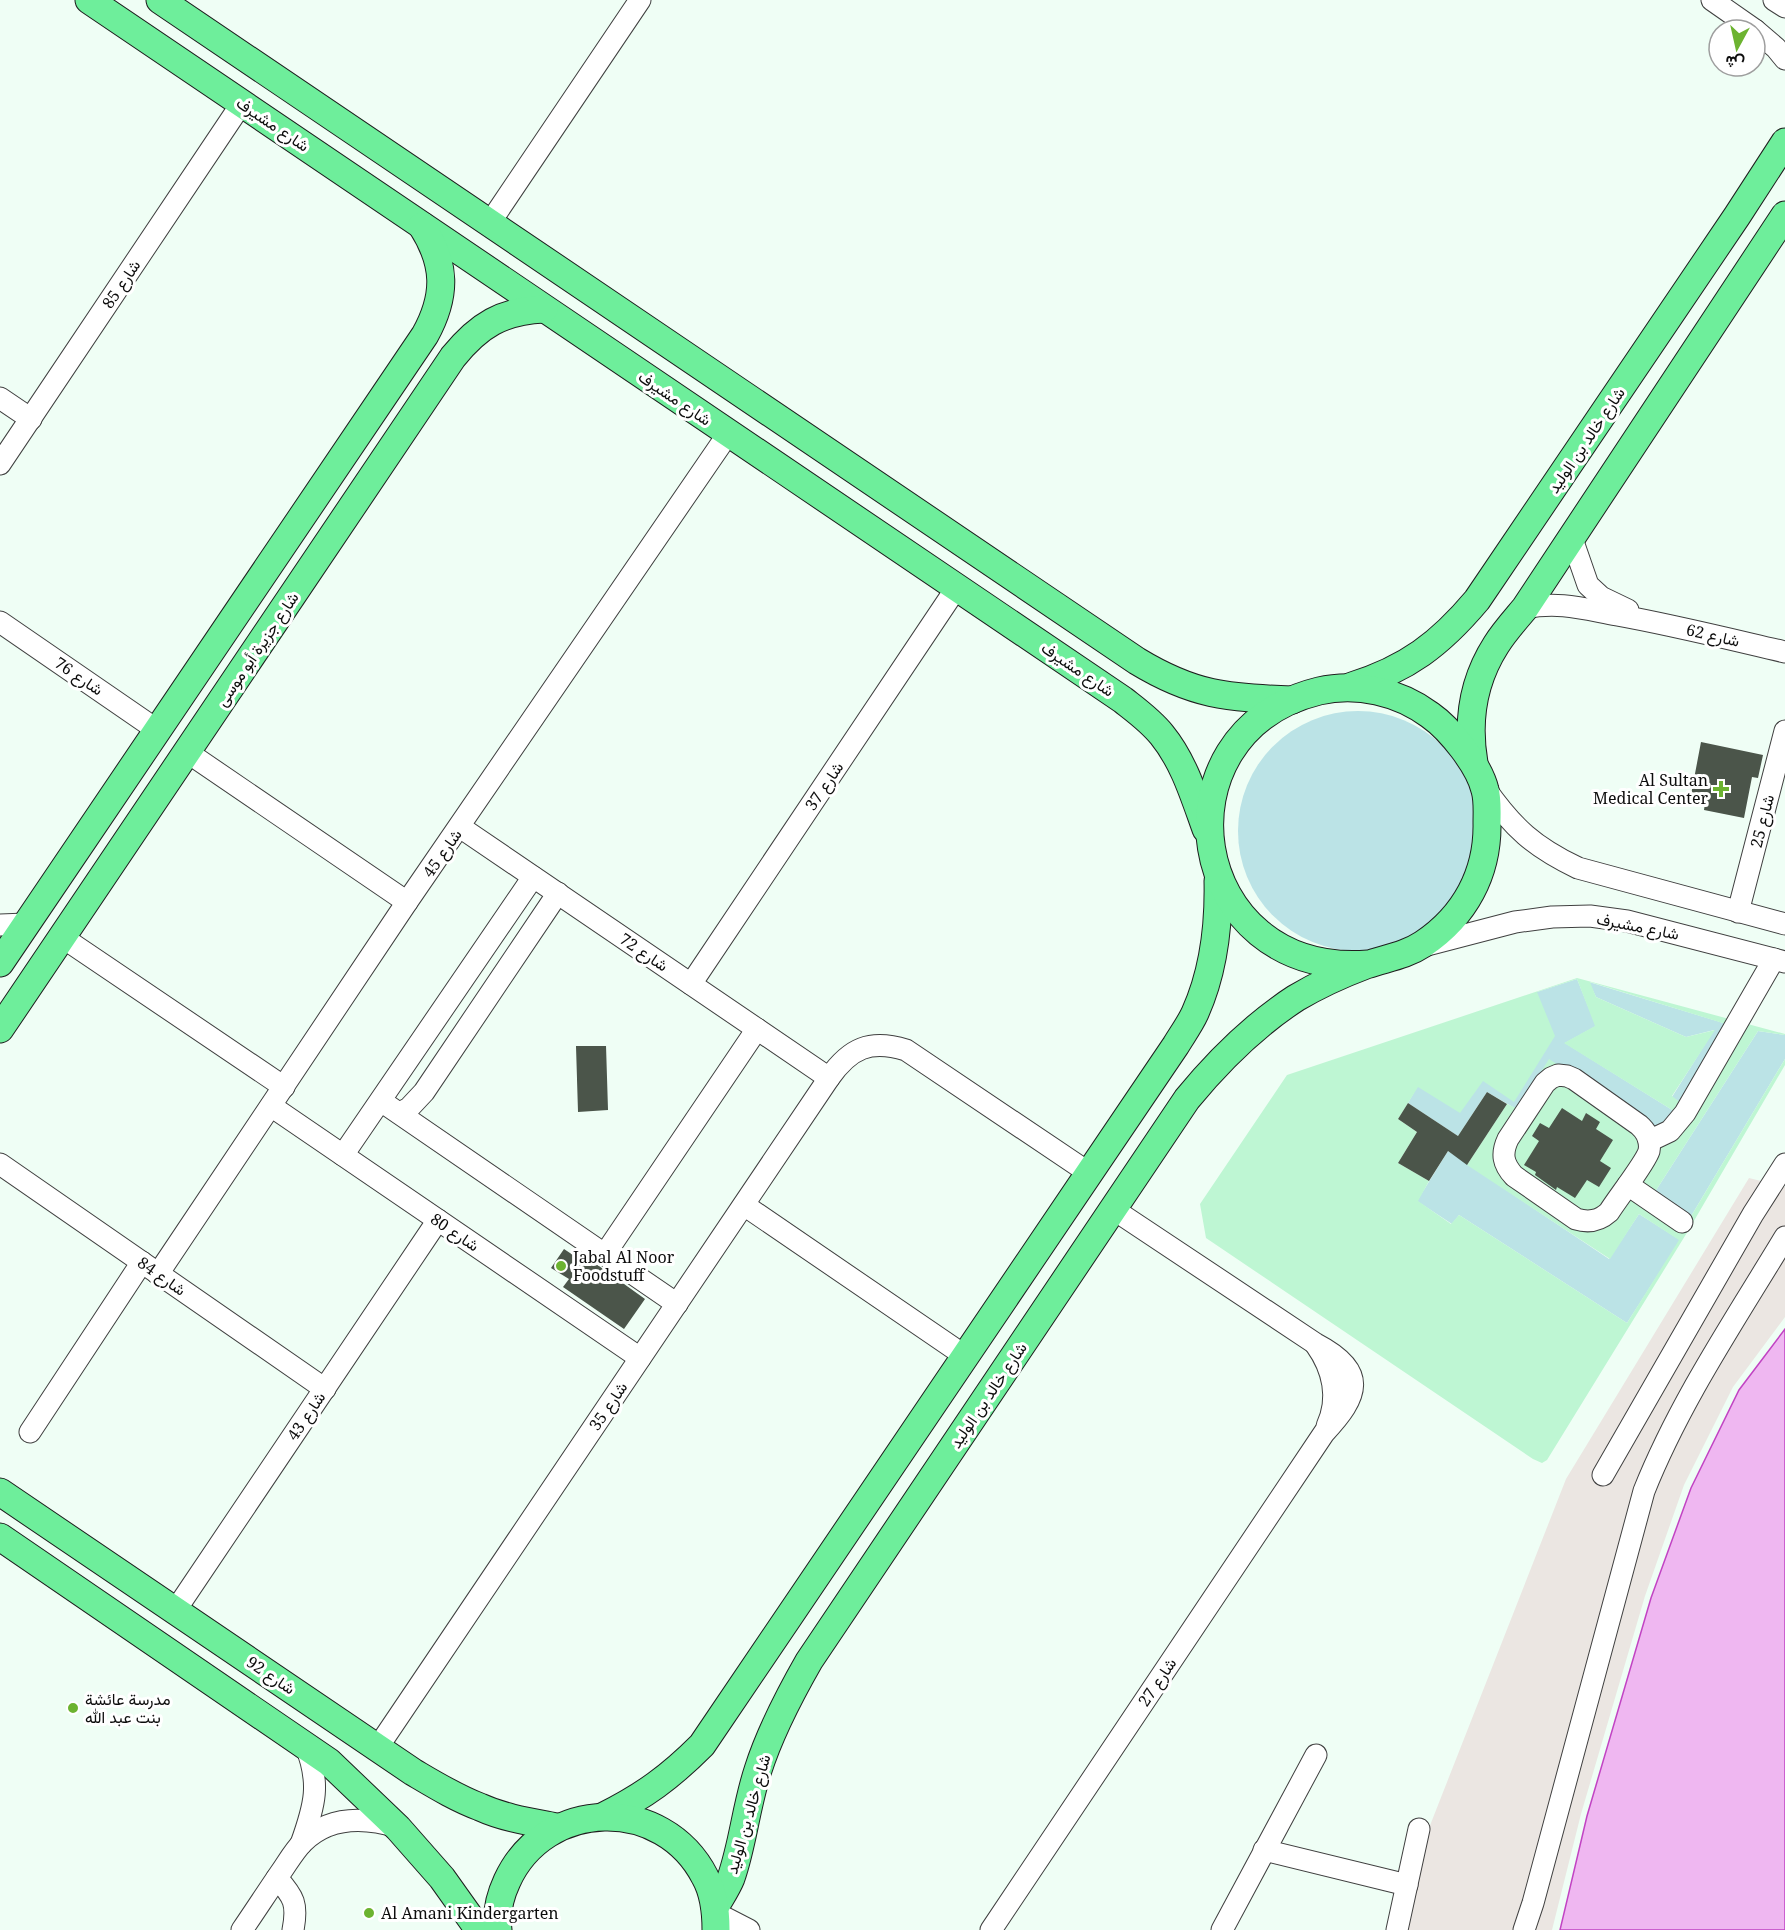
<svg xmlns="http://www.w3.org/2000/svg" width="1785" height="1930" viewBox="0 0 1785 1930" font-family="'Noto Serif',Vazirmatn,serif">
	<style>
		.industrial { fill: #ebe6e2 }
		.green { fill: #bbe3e6 }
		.sand { fill: #bef6d3; fill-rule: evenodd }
		.water { fill: #efb7f1; stroke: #c143c3; stroke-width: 1.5 }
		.building { fill: #4b554a }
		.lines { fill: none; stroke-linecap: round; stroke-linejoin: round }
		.minor-casing { stroke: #404040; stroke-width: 23 }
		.major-casing { stroke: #1e1e1e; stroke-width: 29 }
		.minor { stroke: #fff; stroke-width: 21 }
		.major { stroke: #6eee9b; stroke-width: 27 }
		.poi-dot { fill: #6cb330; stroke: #fff; stroke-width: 2 }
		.labels { text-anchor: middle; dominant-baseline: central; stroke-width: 6; stroke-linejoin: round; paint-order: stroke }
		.street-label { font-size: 16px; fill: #0d0d0d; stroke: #fff }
		.poi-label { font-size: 16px; fill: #0d0d0d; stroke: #fff; text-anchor: start }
	</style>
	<rect width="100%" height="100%" fill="#effef5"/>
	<!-- industrial -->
	<polygon class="industrial" points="1749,1178 1785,1187 1785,1317 1733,1387 1684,1485 1645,1596 1581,1814 1552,1930 1405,1930 1429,1828 1566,1479"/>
	<!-- green -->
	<g class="green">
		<circle cx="1358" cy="831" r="120"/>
		<polygon points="1577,979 1596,1026 1565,1043 1677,1113 1662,1133 1518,1110 1487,1092 1458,1136 1408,1103 1417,1087 1537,992"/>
		<polygon points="1589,982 1730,1025 1681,1103 1672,1097 1714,1030 1686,1037 1596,997"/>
		<polygon points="1758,1031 1785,1035 1785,1059 1687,1223 1653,1195"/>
		<polygon points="1448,1151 1609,1259 1639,1214 1680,1240 1627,1323 1459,1215 1452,1224 1417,1201"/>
	</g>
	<!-- sand -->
	<path class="sand" d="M 1577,978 L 1785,1034 L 1785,1035 L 1758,1031 L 1653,1195 L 1687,1223 L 1785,1059 L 1785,1065 L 1688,1231 L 1547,1460 L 1542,1463 L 1533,1459 L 1206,1238 L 1200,1204 L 1287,1075 ZM 1577,979 L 1595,1026 L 1564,1043 L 1677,1113 L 1662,1132 L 1549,1059 L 1518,1109 L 1507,1104 L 1467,1165 L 1610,1259 L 1639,1214 L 1679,1240 L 1627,1323 L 1459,1215 L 1451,1224 L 1418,1201 L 1429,1181 L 1398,1163 L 1417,1132 L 1398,1119 L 1418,1087 L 1460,1113 L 1483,1081 L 1514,1102 L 1555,1036 L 1537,992 ZM 1590,982 L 1729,1025 L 1681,1103 L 1672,1096 L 1715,1030 L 1686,1037 L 1596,997 Z"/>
	<!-- water -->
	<polygon class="water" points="1785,1329 1785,1930 1560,1930 1587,1816 1651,1598 1691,1488 1739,1390"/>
	<!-- building -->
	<g class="building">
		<polygon points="1701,742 1763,755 1758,778 1752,777 1744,818 1704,810 1705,803 1690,800"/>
		<polygon points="576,1046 606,1046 608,1110 578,1112"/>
		<polygon points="1487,1092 1507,1104 1467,1165 1448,1151 1429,1181 1398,1163 1417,1132 1398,1119 1408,1103 1458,1136"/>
		<polygon points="1562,1108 1582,1121 1586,1113 1600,1122 1596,1129 1613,1140 1600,1161 1611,1168 1599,1187 1587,1180 1575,1198 1557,1187 1556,1190 1535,1175 1536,1172 1524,1165 1539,1141 1532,1136 1540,1123 1549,1128"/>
		<polygon points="564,1249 582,1261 585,1256 645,1299 624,1329 563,1287 569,1279 551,1268"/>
	</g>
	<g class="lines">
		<defs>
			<g id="minor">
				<polyline points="1712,0 1755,30"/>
				<polyline points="1774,0 1785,7"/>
				<polyline points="1755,30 1776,48 1785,59"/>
				<polyline points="489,224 640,0"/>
				<polyline points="0,398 31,419"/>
				<polyline points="0,464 242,103"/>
				<polyline points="1571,536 1588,585 1601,597 1628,610"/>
				<path d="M 1525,608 C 1559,601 1584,609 1617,615 C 1673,625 1729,639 1785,652"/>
				<polyline points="0,622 157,730"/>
				<polyline points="187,752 407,902"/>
				<path d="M 1485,788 C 1513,828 1534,847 1578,868 L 1785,924"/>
				<polyline points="460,827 829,1078"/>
				<polyline points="1738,912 1785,731"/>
				<polyline points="0,925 26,924"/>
				<polyline points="62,937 284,1087"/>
				<polyline points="1423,946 1515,922 1552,917 1590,916 1627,921 1785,962"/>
				<polyline points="691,984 957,587"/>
				<path d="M 1558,1075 L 1567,1076 L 1574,1079 L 1639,1125 C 1647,1132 1651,1140 1649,1151 C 1646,1162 1617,1199 1609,1212 C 1599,1221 1589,1223 1576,1219 L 1514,1176 C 1503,1164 1501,1154 1508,1139 L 1545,1083 L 1551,1078 Z"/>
				<polyline points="381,1101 677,1304"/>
				<polyline points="271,1106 640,1358"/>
				<polyline points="400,1113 409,1108 424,1092 558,893"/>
				<polyline points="1649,1141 1670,1131 1685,1113 1774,959"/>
				<polyline points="343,1155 533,877"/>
				<polyline points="0,1164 325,1389"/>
				<polyline points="1628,1185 1682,1222"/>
				<polyline points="744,1205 965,1356"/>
				<polyline points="605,1254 757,1029"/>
				<polyline points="158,1274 407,902 728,434"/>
				<path d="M 1316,1345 C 1333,1369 1340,1398 1327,1426"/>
				<polyline points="30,1432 142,1262"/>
				<polyline points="1603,1475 1753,1214 1785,1164"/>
				<polyline points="175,1611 438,1220"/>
				<path d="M 378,1747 L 829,1078 C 850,1048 870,1039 906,1050 L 1089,1173"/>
				<path d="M 301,1844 C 315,1805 321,1783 305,1744"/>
				<polyline points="1264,1850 1407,1885"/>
				<path d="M 277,1878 C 294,1897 298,1904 293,1930"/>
				<polyline points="716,1913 749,1930"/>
				<path d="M 242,1930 C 255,1911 268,1891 281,1872 C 288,1862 294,1851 303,1842 C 329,1816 365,1817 398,1827"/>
				<path d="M 991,1930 L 1324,1433 C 1359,1396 1368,1371 1316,1344 L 1113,1209"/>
				<polyline points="1222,1930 1316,1755"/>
				<polyline points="1397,1930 1419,1829"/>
				<path d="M 1524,1930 L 1533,1903 L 1644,1491 C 1680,1401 1735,1320 1785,1237"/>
			</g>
			<g id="major">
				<path d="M 89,0 L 1123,700 C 1137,711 1151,721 1162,735 C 1184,762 1194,796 1206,829"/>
				<path d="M 160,0 L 1137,661 C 1193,695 1227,698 1292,700"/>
				<path d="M 1352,686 C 1407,669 1440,644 1477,600 L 1737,216 L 1785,142"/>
				<path d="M 1474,763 C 1467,722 1473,681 1496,645 C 1504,632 1515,620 1525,608 L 1785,215"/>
				<path d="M 0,963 L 425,335 C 447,295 446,264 422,226"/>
				<path d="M 0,1029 L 453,357 C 479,325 502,311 544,309"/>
				<path d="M 0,1492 L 413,1772 C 435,1785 456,1798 480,1807 C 504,1818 531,1822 557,1827"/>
				<polyline points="0,1537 329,1762 398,1828 442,1878 479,1930"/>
				<path d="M 604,1816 C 644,1796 670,1777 702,1745 L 1176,1045 C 1182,1035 1190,1024 1195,1013 C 1214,971 1219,927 1218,881"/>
				<path d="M 715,1907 C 720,1898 727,1888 731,1878 C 743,1844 746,1806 758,1770 C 770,1732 789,1696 809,1661 L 1187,1099 C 1219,1060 1253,1026 1296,998 C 1318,985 1342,974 1366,965 C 1386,958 1405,956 1423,944 C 1465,916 1488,873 1487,823 C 1487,812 1488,800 1485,790 C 1479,765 1450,729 1430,715 C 1399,692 1357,682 1319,691 C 1150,732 1185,978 1368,964"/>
				<path d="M 498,1930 C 496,1914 500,1896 507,1881 C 545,1798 663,1795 705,1877 C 714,1893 716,1912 716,1930"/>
			</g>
		</defs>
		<!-- minor casing -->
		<use href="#minor" class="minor-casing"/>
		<!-- major casing -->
		<use href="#major" class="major-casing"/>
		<!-- minor -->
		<use href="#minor" class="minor"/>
		<!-- major -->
		<use href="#major" class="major"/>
	</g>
	<!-- markers -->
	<g class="poi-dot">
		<path d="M1718 780h6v6h6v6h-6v6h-6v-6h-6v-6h6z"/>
		<circle cx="561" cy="1266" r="6"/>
		<circle cx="73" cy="1708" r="6"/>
		<circle cx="369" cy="1913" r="6"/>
	</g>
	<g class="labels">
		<!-- street labels -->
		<g class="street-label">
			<text transform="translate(273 124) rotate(34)">شارع مشيرف</text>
			<text transform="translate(121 284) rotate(-56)">شارع 85</text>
			<text transform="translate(675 398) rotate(34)">شارع مشيرف</text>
			<text transform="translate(1586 440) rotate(-56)">شارع خالد بن الوليد</text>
			<text transform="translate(1713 635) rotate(13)">شارع 62</text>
			<text transform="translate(257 649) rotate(-56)">شارع جزيرة أبو موسى</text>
			<text transform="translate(1078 669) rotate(34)">شارع مشيرف</text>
			<text transform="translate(79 676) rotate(34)">شارع 76</text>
			<text transform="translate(824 786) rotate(-56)">شارع 37</text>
			<text transform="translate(1762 821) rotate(-76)">شارع 25</text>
			<text transform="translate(442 853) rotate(-55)">شارع 45</text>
			<text transform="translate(1638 926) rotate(11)">شارع مشيرف</text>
			<text transform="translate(644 952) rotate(34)">شارع 72</text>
			<text transform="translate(455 1232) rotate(34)">شارع 80</text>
			<text transform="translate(162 1276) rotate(35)">شارع 84</text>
			<text transform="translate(988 1395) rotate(-56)">شارع خالد بن الوليد</text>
			<text transform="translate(608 1406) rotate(-56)">شارع 35</text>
			<text transform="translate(306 1416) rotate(-56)">شارع 43</text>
			<text transform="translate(271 1675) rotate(34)">شارع 92</text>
			<text transform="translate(1157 1682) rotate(-56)">شارع 27</text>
			<text transform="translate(748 1814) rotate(-74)">شارع خالد بن الوليد</text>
		</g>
		<!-- poi labels -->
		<g class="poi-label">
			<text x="1708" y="780" text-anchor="end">Al Sultan<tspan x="1708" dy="18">Medical Center</tspan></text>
			<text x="573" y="1257">Jabal Al Noor<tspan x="573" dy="18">Foodstuff</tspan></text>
			<text x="85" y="1699">مدرسة عائشة<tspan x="85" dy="18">بنت عبد الله</tspan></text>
			<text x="381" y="1913">Al Amani Kindergarten</text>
		</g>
	</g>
	<!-- north arrow -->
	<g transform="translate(1737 48) rotate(188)"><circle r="28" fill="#ffffff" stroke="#9e9e9e" stroke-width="1.5"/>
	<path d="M0-4.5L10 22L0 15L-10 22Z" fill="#6cb330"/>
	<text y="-9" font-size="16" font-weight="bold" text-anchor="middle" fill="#0d0d0d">ش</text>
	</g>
</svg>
